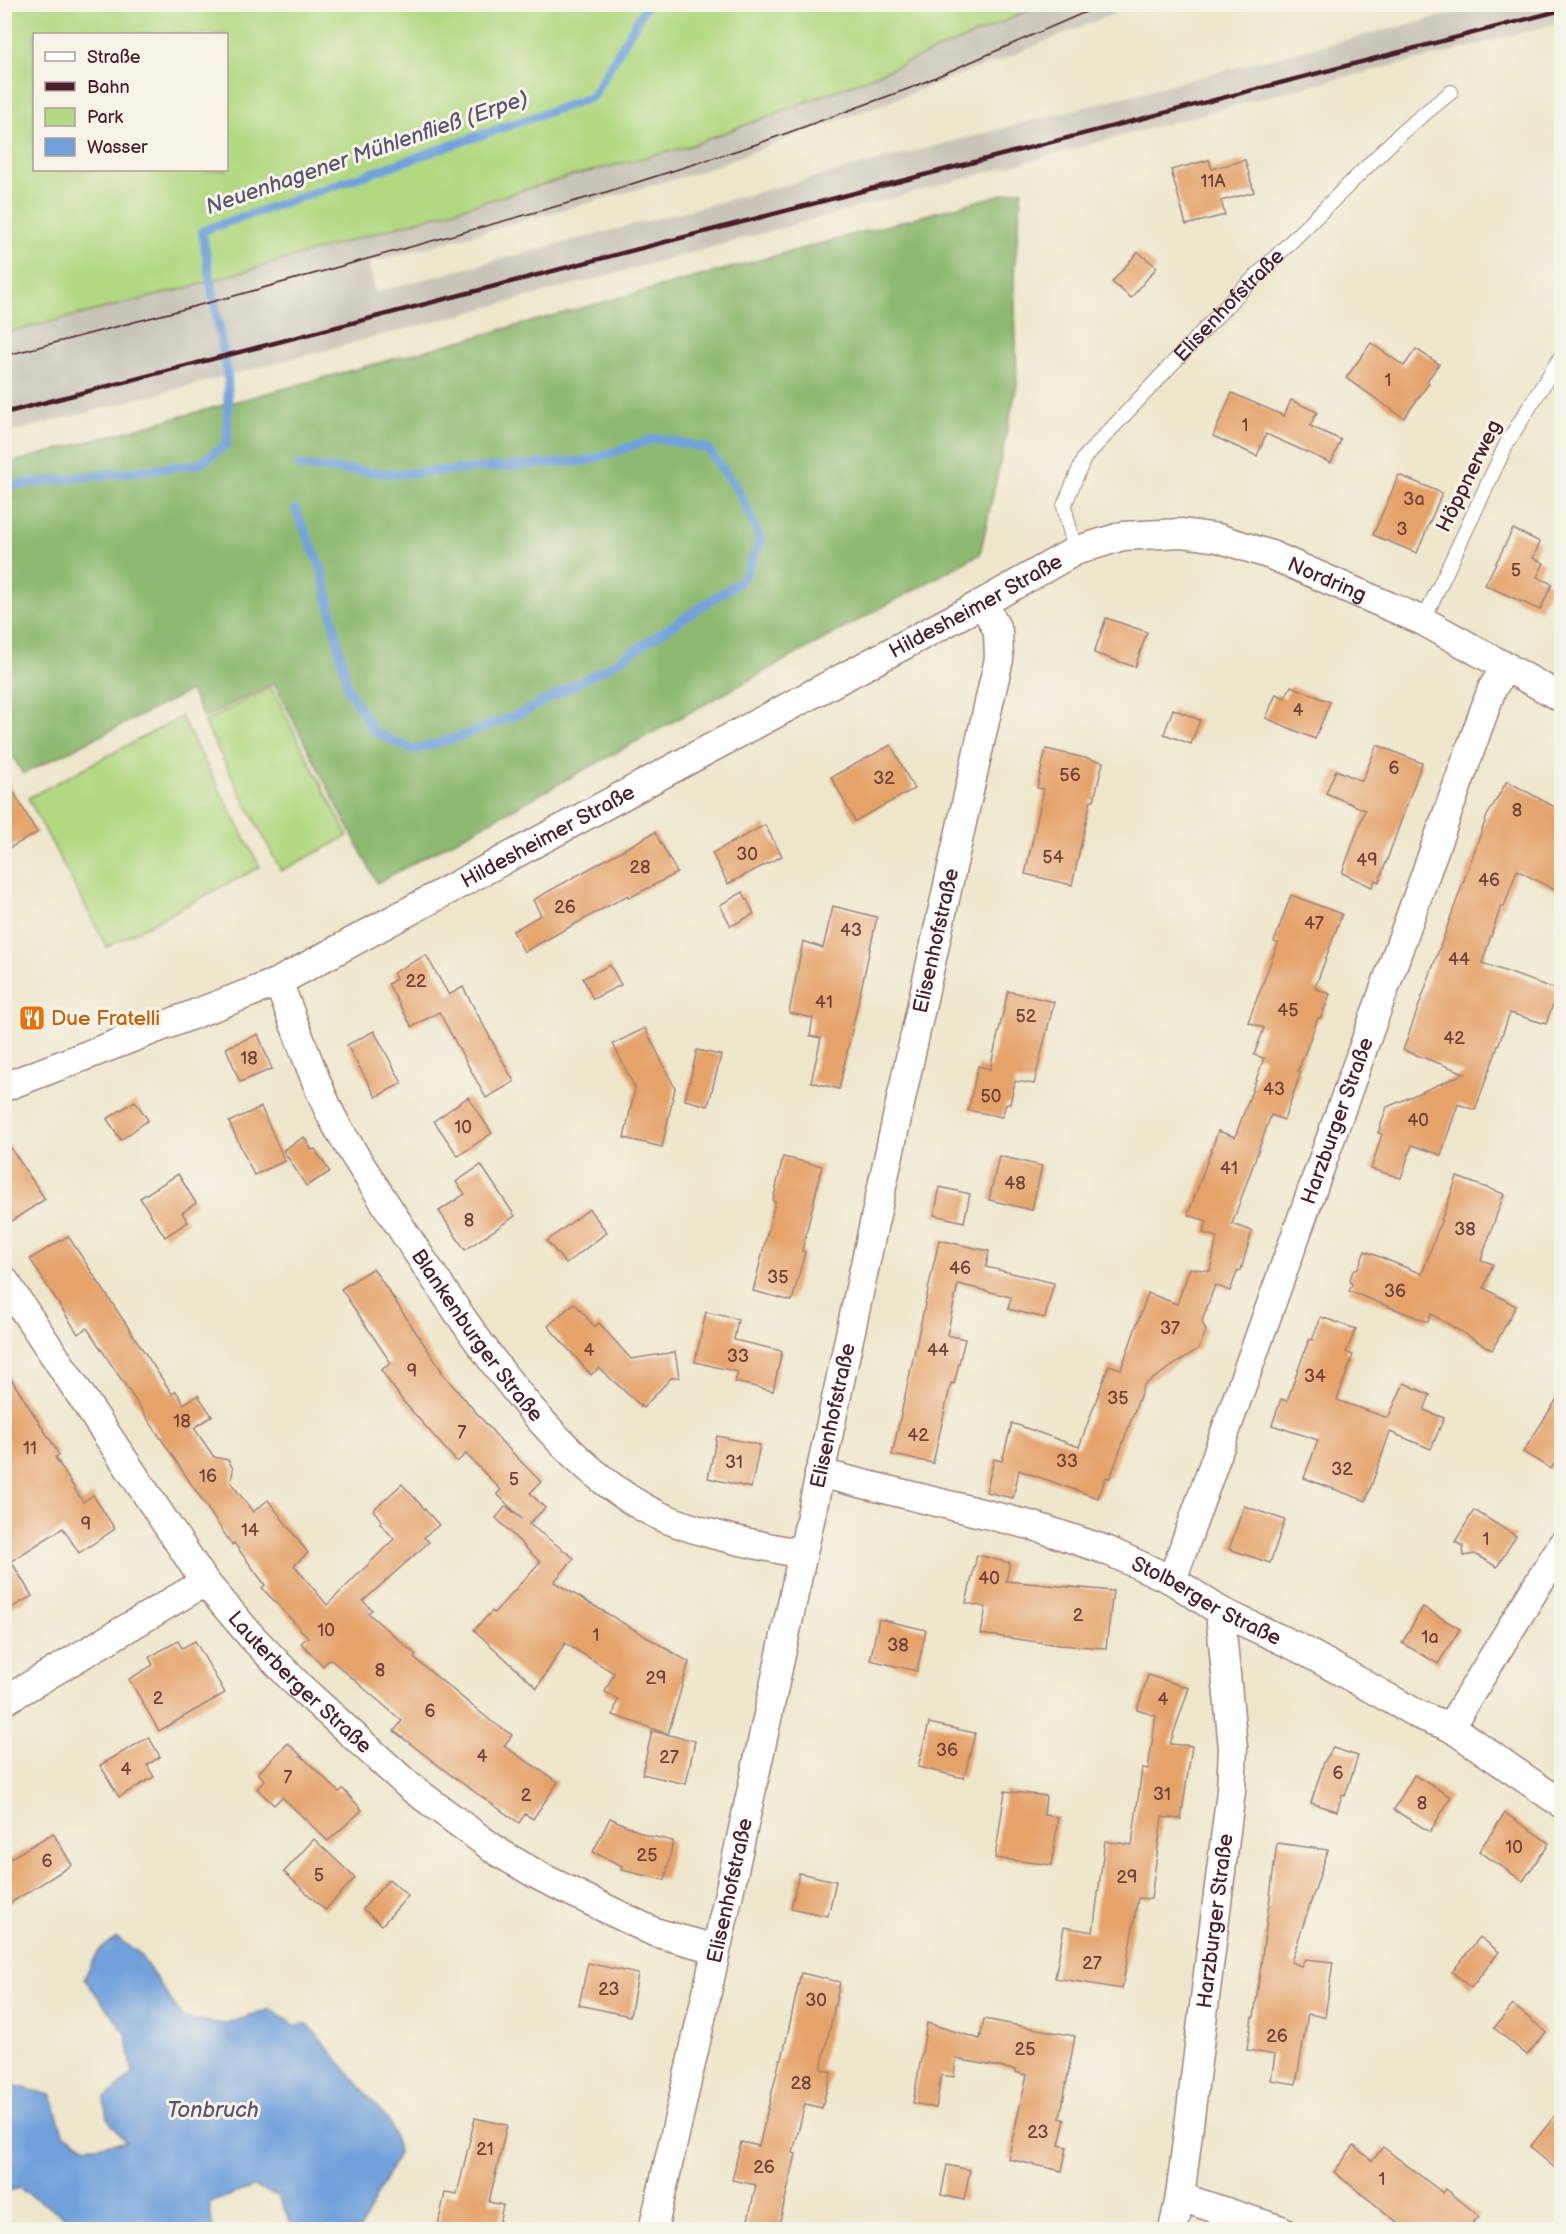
<svg xmlns="http://www.w3.org/2000/svg" width="1566" height="2234" viewBox="0 0 1566 2234" font-family="'Balsamiq Sans',sans-serif">
	<style>
		.industrial { fill: #c9c4b8 }
		.green { fill: #b2d982; stroke: #7e7c56; stroke-width: 1.5; fill-rule: evenodd }
		.forest { fill: #8db970; stroke: #6c6c4e; stroke-width: 1.5 }
		.water { fill: #71a1db; stroke: #5e6083; stroke-width: 1.5 }
		.lines { fill: none; stroke-linecap: round; stroke-linejoin: round }
		.stream { stroke: #71a1db; stroke-width: 9 }
		.building { fill: #e5a269 }
		.service-casing { stroke: #9c837c; stroke-width: 16 }
		.minor-casing { stroke: #9c837c; stroke-width: 31 }
		.service { stroke: #fff; stroke-width: 14 }
		.minor { stroke: #fff; stroke-width: 28 }
		.tram { stroke: #4a1f2b; stroke-width: 1.5 }
		.rail { stroke: #4a1f2b; stroke-width: 4.5 }
		.labels { text-anchor: middle; dominant-baseline: central; stroke-width: 6; stroke-linejoin: round; paint-order: stroke }
		.number-label { font-size: 18px; fill: #71403a }
		.street-label { font-size: 21px; fill: #4a1f2b; stroke: #f7f3e8 }
		.food-label { font-size: 21px; fill: #c56008; stroke: #f7f3e8; text-anchor: start }
		.water-label { font-size: 22px; font-style: italic; fill: #5a5371; stroke: #f7f3e8 }
	</style>
	<rect width="100%" height="100%" fill="#f7f3e8"/>
	<filter id="ink" filterUnits="userSpaceOnUse"><feTurbulence type="fractalNoise" baseFrequency=".0167" numOctaves="2"/><feDisplacementMap in="SourceGraphic" scale="12" xChannelSelector="R" yChannelSelector="G"/><feConvolveMatrix kernelMatrix="1 2 1 2 8 2 1 2 1" color-interpolation-filters="sRGB"/></filter>
	<filter id="wash" filterUnits="userSpaceOnUse"><feTurbulence type="fractalNoise" baseFrequency=".008" numOctaves="4" result="noise"/><feDisplacementMap in="SourceGraphic" scale="24" xChannelSelector="R" yChannelSelector="G"/><feGaussianBlur stdDeviation="1.35" result="paint"/><feColorMatrix in="noise" values="0 0 0 0 0 0 0 0 0 0 0 0 0 0 0 0 0 1.4 0 .05"/><feComposite in="paint" operator="in"/></filter>
	<g filter="url(#wash)">
		<rect width="100%" height="100%" fill="#eee7cc"/>
		<!-- industrial -->
		<polygon class="industrial" points="1040,5 1135,5 998,61 696,173 369,263 375,292 1284,55 1487,5 1561,5 1561,22 1455,51 1291,90 513,301 5,434 5,333 179,290 575,175 687,147 861,81 981,32"/>
		<!-- green -->
		<g class="green">
			<path d="M 4,5 L 5,4 L 1040,5 L 981,32 L 861,81 L 687,147 L 575,175 L 179,290 L 5,333 ZM 34,34 L 226,34 L 226,170 L 34,170 Z"/>
			<polygon points="271,687 348,836 281,871 204,722"/>
			<polygon points="181,717 260,867 107,947 28,798"/>
		</g>
		<!-- forest -->
		<polygon class="forest" points="1022,189 1014,271 1017,384 980,554 377,883 274,683 204,718 190,691 23,774 8,748 5,749 5,464"/>
		<!-- water -->
		<polygon class="water" points="117,1938 138,1952 183,2018 226,2024 270,2009 294,2025 308,2024 389,2121 399,2152 360,2229 294,2229 278,2196 254,2187 209,2203 213,2230 85,2229 19,2188 5,2192 5,2083 51,2095 63,2133 86,2147 126,2142 107,2118 104,2099 133,2074 126,2034 84,1978 100,1949"/>
		<g class="lines">
			<!-- stream -->
			<g class="stream">
				<polyline points="4,486 199,464 227,444 228,380 202,231 592,97 647,4"/>
				<polyline points="296,510 322,570 348,689 373,731 413,750 459,737 524,712 615,663 742,580 761,541 739,492 707,448 656,438 586,461 394,474 299,466"/>
			</g>
		</g>
		<g id="blocks">
			<!-- building -->
			<g class="building">
				<polygon points="1209,160 1212,169 1245,160 1254,192 1221,201 1225,215 1186,225 1171,170"/>
				<polygon points="1138,252 1157,267 1131,298 1112,282"/>
				<polygon points="1371,343 1404,366 1416,349 1439,364 1427,381 1429,383 1404,418 1346,378"/>
				<polygon points="1232,393 1284,416 1291,400 1317,412 1310,426 1341,440 1331,463 1266,434 1257,456 1213,436"/>
				<polygon points="1399,475 1442,493 1417,553 1373,535"/>
				<polygon points="1513,529 1540,542 1533,558 1544,563 1537,577 1552,584 1540,610 1485,585"/>
				<polygon points="1106,618 1147,632 1135,667 1094,653"/>
				<polygon points="1291,686 1330,702 1315,739 1266,718 1276,694 1285,698"/>
				<polygon points="1173,709 1200,720 1191,744 1164,734"/>
				<polygon points="891,745 914,789 855,821 831,777"/>
				<polygon points="1377,745 1422,763 1379,882 1375,880 1372,887 1342,873 1365,810 1326,793 1336,770 1362,781"/>
				<polygon points="1046,749 1103,762 1094,800 1091,800 1072,885 1025,874 1044,789 1037,788"/>
				<polygon points="4,775 37,833 4,851"/>
				<polygon points="1507,781 1562,811 1562,894 1517,870 1504,907 1501,906 1482,963 1558,990 1546,1024 1510,1013 1475,1110 1458,1104 1441,1155 1412,1145 1401,1178 1371,1169 1382,1134 1378,1133 1387,1107 1465,1073 1403,1050 1487,816"/>
				<polygon points="765,825 782,856 728,884 712,853"/>
				<polygon points="655,832 677,873 629,898 628,895 524,952 513,931 541,915 533,900"/>
				<polygon points="743,892 754,914 731,926 720,905"/>
				<polygon points="1291,895 1342,914 1315,988 1330,994 1321,1018 1318,1018 1298,1071 1301,1072 1284,1120 1271,1115 1232,1224 1252,1231 1241,1270 1237,1272 1230,1291 1215,1285 1202,1321 1206,1331 1199,1348 1144,1385 1110,1478 1106,1477 1098,1498 1019,1470 1013,1498 986,1492 994,1459 1002,1461 1012,1423 1079,1447 1109,1365 1121,1369 1148,1293 1177,1304 1190,1268 1210,1271 1217,1237 1203,1233 1207,1221 1188,1215 1218,1131 1235,1137 1264,1058 1254,1055 1264,1028 1248,1022 1278,943 1274,942"/>
				<polygon points="833,906 877,917 839,1089 811,1082 821,1038 810,1036 813,1018 789,1013 803,941 823,948"/>
				<polygon points="426,955 449,995 463,987 514,1082 486,1098 439,1012 412,1027 388,984 396,979 393,973"/>
				<polygon points="610,965 621,985 593,999 583,978"/>
				<polygon points="1008,991 1054,1002 1034,1084 1015,1081 1010,1104 1006,1104 1002,1117 968,1110 978,1066 990,1069"/>
				<polygon points="645,1028 675,1088 662,1147 624,1138 635,1088 613,1044"/>
				<polygon points="374,1031 402,1083 376,1097 347,1045"/>
				<polygon points="258,1034 272,1069 240,1082 226,1048"/>
				<polygon points="697,1050 721,1055 708,1106 685,1100"/>
				<polygon points="468,1097 492,1133 458,1156 434,1121"/>
				<polygon points="135,1101 148,1120 121,1140 107,1119"/>
				<polygon points="261,1107 285,1161 254,1175 229,1122"/>
				<polygon points="304,1137 312,1150 315,1149 330,1172 306,1186 283,1150"/>
				<polygon points="4,1138 45,1199 4,1226"/>
				<polygon points="999,1156 1042,1166 1032,1210 989,1200"/>
				<polygon points="783,1157 822,1166 802,1251 805,1252 792,1301 753,1291 775,1202 773,1201"/>
				<polygon points="481,1165 515,1216 465,1250 439,1211 465,1194 456,1182"/>
				<polygon points="178,1174 196,1203 182,1213 188,1222 165,1237 140,1198"/>
				<polygon points="1457,1177 1504,1194 1481,1260 1493,1264 1484,1288 1516,1306 1492,1350 1431,1314 1428,1322 1349,1291 1352,1285 1350,1280 1353,1270 1358,1268 1365,1251 1422,1274"/>
				<polygon points="940,1187 970,1194 964,1222 934,1215"/>
				<polygon points="589,1209 607,1232 566,1264 547,1241"/>
				<polygon points="68,1236 172,1394 176,1391 184,1404 198,1395 212,1416 194,1428 214,1457 228,1460 233,1469 231,1483 253,1512 268,1500 308,1553 294,1565 327,1605 394,1539 380,1523 382,1521 373,1510 402,1484 439,1525 424,1537 429,1542 363,1601 372,1610 368,1613 416,1655 414,1658 491,1721 512,1735 504,1746 558,1782 533,1819 525,1814 519,1823 452,1776 394,1731 402,1721 330,1659 323,1666 301,1643 308,1637 262,1588 265,1585 234,1543 232,1545 87,1328 78,1334 30,1259"/>
				<polygon points="939,1240 989,1251 986,1267 1054,1283 1045,1318 1008,1309 1011,1297 958,1284 947,1335 965,1339 954,1384 951,1383 933,1463 892,1455"/>
				<polygon points="373,1268 442,1371 441,1372 501,1441 541,1482 530,1493 545,1508 529,1524 574,1558 554,1582 689,1662 668,1734 613,1715 618,1699 605,1692 614,1673 565,1643 537,1688 474,1630 492,1611 494,1613 540,1562 496,1518 506,1506 522,1519 497,1494 501,1490 466,1454 457,1462 402,1400 381,1370 391,1363 341,1289"/>
				<polygon points="574,1303 595,1327 599,1323 631,1359 675,1352 679,1377 671,1378 643,1408 599,1368 591,1375 548,1326"/>
				<polygon points="706,1312 738,1319 734,1340 782,1351 773,1391 735,1382 738,1372 695,1362"/>
				<polygon points="1321,1317 1356,1329 1346,1352 1353,1355 1337,1400 1388,1418 1404,1383 1430,1395 1424,1410 1444,1418 1431,1449 1390,1432 1366,1501 1304,1478 1318,1440 1272,1425 1281,1399 1287,1401 1309,1339 1312,1340"/>
				<polygon points="4,1368 51,1441 59,1455 55,1457 83,1502 93,1495 115,1529 79,1553 63,1528 11,1561 32,1596 4,1612"/>
				<polygon points="1562,1391 1562,1453 1551,1469 1523,1452"/>
				<polygon points="717,1436 760,1445 751,1488 708,1478"/>
				<polygon points="1244,1506 1285,1520 1270,1563 1229,1549"/>
				<polygon points="1474,1510 1516,1536 1497,1567 1475,1554 1464,1556 1463,1546 1455,1542"/>
				<polygon points="977,1555 1010,1563 1006,1581 1113,1591 1106,1648 1059,1645 981,1634 986,1607 966,1603"/>
				<polygon points="1423,1607 1460,1629 1438,1664 1402,1643"/>
				<polygon points="879,1619 926,1630 917,1671 870,1660"/>
				<polygon points="178,1641 182,1648 195,1641 225,1693 159,1731 129,1679 153,1665 149,1657"/>
				<polygon points="1148,1675 1189,1688 1170,1744 1192,1746 1181,1819 1162,1817 1151,1899 1138,1898 1122,1989 1055,1978 1064,1927 1093,1932 1105,1841 1132,1845 1142,1768 1148,1769 1156,1716 1137,1710"/>
				<polygon points="929,1723 975,1733 964,1778 918,1767"/>
				<polygon points="652,1731 695,1741 686,1784 642,1774"/>
				<polygon points="149,1737 160,1757 147,1765 154,1777 119,1797 100,1765"/>
				<polygon points="288,1743 339,1792 343,1789 362,1810 328,1841 282,1797 274,1805 257,1789 265,1780 258,1773"/>
				<polygon points="1333,1748 1358,1756 1345,1796 1342,1795 1337,1811 1311,1803 1324,1762"/>
				<polygon points="1414,1775 1451,1797 1430,1832 1394,1810"/>
				<polygon points="1005,1791 1046,1796 1044,1815 1058,1817 1052,1865 995,1858"/>
				<polygon points="1505,1813 1549,1843 1523,1881 1479,1851"/>
				<polygon points="610,1818 646,1835 673,1841 665,1880 621,1870 622,1866 593,1852"/>
				<polygon points="53,1833 72,1865 4,1907 4,1862"/>
				<polygon points="314,1839 355,1878 325,1910 284,1872"/>
				<polygon points="1277,1843 1328,1850 1291,1962 1301,1966 1305,1959 1333,1962 1325,2017 1308,2014 1296,2084 1271,2080 1275,2055 1247,2050 1252,2017 1254,2017"/>
				<polygon points="799,1873 836,1881 828,1916 791,1908"/>
				<polygon points="389,1879 408,1896 382,1925 363,1909"/>
				<polygon points="1480,1937 1499,1952 1471,1988 1452,1972"/>
				<polygon points="588,1963 638,1974 630,2016 579,2005"/>
				<polygon points="801,1973 840,1982 821,2069 831,2072 822,2108 805,2104 793,2153 796,2154 778,2229 746,2229 756,2185 732,2180 741,2142 759,2146 780,2059 782,2059"/>
				<polygon points="1513,2005 1546,2032 1527,2055 1494,2028"/>
				<polygon points="984,2019 1075,2036 1060,2118 1065,2120 1059,2145 1067,2147 1062,2171 1008,2159 1027,2075 1015,2072 1016,2070 956,2059 954,2077 941,2075 936,2108 913,2103 927,2023 980,2039"/>
				<polygon points="1562,2107 1562,2174 1530,2147"/>
				<polygon points="475,2118 507,2125 489,2202 503,2205 498,2229 437,2229 445,2193 457,2195"/>
				<polygon points="1354,2146 1372,2161 1383,2147 1443,2193 1446,2189 1479,2216 1468,2229 1406,2229 1334,2172"/>
				<polygon points="947,2165 970,2170 964,2200 941,2195"/>
			</g>
		</g>
	</g>
	<g filter="url(#ink)">
		<use href="#blocks" fill-opacity="0" stroke="#9c837c" stroke-width="1.5"/>
		<g class="lines">
			<defs>
				<g id="service">
					<path id="s1" d="M 1075,551 L 1064,506 L 1084,458 L 1232,300 L 1402,132 L 1451,92"/>
					<polyline points="1423,621 1507,443 1562,355"/>
				</g>
				<g id="minor">
					<path id="s2" d="M 278,982 C 296,1026 310,1071 330,1113 C 337,1128 347,1142 355,1156 C 376,1189 397,1222 419,1255 C 479,1343 551,1456 646,1509 C 690,1533 754,1544 802,1554"/>
					<path id="s3" d="M 4,1087 L 278,982 L 694,757 L 983,603 L 1075,551 L 1123,536 L 1182,533 L 1218,538 L 1271,555 L 1423,621 L 1562,698"/>
					<path id="s4" d="M 4,1280 L 205,1582 L 250,1635 L 299,1686 L 409,1786 L 498,1852 L 541,1877 L 654,1932 L 716,1949"/>
					<path id="s5" d="M 819,1473 L 1034,1526 L 1106,1550 L 1172,1580 L 1220,1611 L 1299,1648 L 1419,1715 L 1450,1727 L 1562,1804"/>
					<path id="s6" d="M 1172,1580 L 1492,689 L 1506,666"/>
					<polyline points="4,1701 205,1582"/>
					<polyline points="1450,1727 1562,1545"/>
					<polyline points="1180,2197 1281,2230"/>
					<path id="s7" d="M 653,2230 C 774,1707 879,1181 999,659 L 998,631 L 983,603"/>
					<path id="s8" d="M 1173,2230 L 1180,2197 L 1231,1791 L 1233,1748 L 1220,1611"/>
				</g>
			</defs>
			<!-- service casing -->
			<use href="#service" class="service-casing"/>
			<!-- minor casing -->
			<use href="#minor" class="minor-casing"/>
			<!-- service -->
			<use href="#service" class="service"/>
			<!-- minor -->
			<use href="#minor" class="minor"/>
			<!-- tram -->
			<polyline class="tram" points="4,356 234,296 597,195 757,144 913,87 1104,4"/>
			<!-- rail -->
			<polyline class="rail" points="4,413 1562,10"/>
		</g>
	</g>
	<!-- icons -->
	<defs>
		<symbol id="restaurant-square" viewBox="-11 -11 22 22"><rect x="-9" y="-9" width="18" height="18" rx="4" fill="#e8710a" stroke="#f7f3e8"/><path d="M-5-6h1v4h1v-4h1v4h1v-4h1v5L-1.5 .5V6h-2V.5L-5-1ZM5-6V6H3V1.5H1.5Q1.5-4 5-6Z" fill="#fff"/></symbol>
	</defs>
	<g fill-rule="evenodd">
		<use href="#restaurant-square" x="17" y="1003" width="30" height="30"/>
	</g>
	<g class="labels">
		<!-- number labels -->
		<g class="number-label">
			<text x="1213" y="181">11A</text>
			<text x="1388" y="380">1</text>
			<text x="1245" y="425">1</text>
			<text x="1414" y="499">3a</text>
			<text x="1402" y="529">3</text>
			<text x="1516" y="570">5</text>
			<text x="1298" y="710">4</text>
			<text x="1394" y="768">6</text>
			<text x="1070" y="775">56</text>
			<text x="884" y="778">32</text>
			<text x="1517" y="810">8</text>
			<text x="747" y="854">30</text>
			<text x="1053" y="857">54</text>
			<text x="1367" y="860">49</text>
			<text x="640" y="867">28</text>
			<text x="1489" y="880">46</text>
			<text x="565" y="907">26</text>
			<text x="1314" y="923">47</text>
			<text x="851" y="930">43</text>
			<text x="1459" y="959">44</text>
			<text x="416" y="981">22</text>
			<text x="824" y="1002">41</text>
			<text x="1288" y="1010">45</text>
			<text x="1026" y="1016">52</text>
			<text x="1454" y="1038">42</text>
			<text x="249" y="1058">18</text>
			<text x="1274" y="1089">43</text>
			<text x="991" y="1096">50</text>
			<text x="1418" y="1120">40</text>
			<text x="463" y="1127">10</text>
			<text x="1229" y="1168">41</text>
			<text x="1015" y="1183">48</text>
			<text x="469" y="1220">8</text>
			<text x="1465" y="1229">38</text>
			<text x="960" y="1268">46</text>
			<text x="778" y="1277">35</text>
			<text x="1395" y="1291">36</text>
			<text x="1170" y="1328">37</text>
			<text x="589" y="1350">4</text>
			<text x="938" y="1350">44</text>
			<text x="738" y="1356">33</text>
			<text x="412" y="1371">9</text>
			<text x="1315" y="1376">34</text>
			<text x="1118" y="1398">35</text>
			<text x="182" y="1421">18</text>
			<text x="462" y="1432">7</text>
			<text x="918" y="1435">42</text>
			<text x="30" y="1448">11</text>
			<text x="1067" y="1461">33</text>
			<text x="734" y="1462">31</text>
			<text x="1342" y="1469">32</text>
			<text x="208" y="1476">16</text>
			<text x="514" y="1479">5</text>
			<text x="86" y="1524">9</text>
			<text x="250" y="1530">14</text>
			<text x="1486" y="1539">1</text>
			<text x="989" y="1578">40</text>
			<text x="1078" y="1615">2</text>
			<text x="326" y="1630">10</text>
			<text x="596" y="1635">1</text>
			<text x="1430" y="1637">1a</text>
			<text x="898" y="1645">38</text>
			<text x="380" y="1670">8</text>
			<text x="656" y="1678">29</text>
			<text x="158" y="1698">2</text>
			<text x="1163" y="1699">4</text>
			<text x="430" y="1711">6</text>
			<text x="947" y="1750">36</text>
			<text x="482" y="1756">4</text>
			<text x="669" y="1757">27</text>
			<text x="126" y="1769">4</text>
			<text x="1338" y="1773">6</text>
			<text x="288" y="1777">7</text>
			<text x="1162" y="1794">31</text>
			<text x="526" y="1795">2</text>
			<text x="1422" y="1803">8</text>
			<text x="1514" y="1847">10</text>
			<text x="647" y="1855">25</text>
			<text x="47" y="1861">6</text>
			<text x="319" y="1875">5</text>
			<text x="1127" y="1877">29</text>
			<text x="1092" y="1963">27</text>
			<text x="609" y="1989">23</text>
			<text x="816" y="2000">30</text>
			<text x="1277" y="2036">26</text>
			<text x="1025" y="2049">25</text>
			<text x="801" y="2083">28</text>
			<text x="1038" y="2132">23</text>
			<text x="485" y="2149">21</text>
			<text x="764" y="2167">26</text>
			<text x="1382" y="2179">1</text>
		</g>
		<!-- street labels -->
		<g class="street-label">
			<text stroke="none"><textPath href="#s1" startOffset="309">Elisenhofstraße</textPath></text>
			<text transform="translate(1469 476) rotate(-64)">Höppnerweg</text>
			<text stroke="none"><textPath href="#s3" startOffset="1462">Nordring</textPath></text>
			<text stroke="none"><textPath href="#s3" startOffset="1086">Hildesheimer Straße</textPath></text>
			<text stroke="none"><textPath href="#s3" startOffset="600">Hildesheimer Straße</textPath></text>
			<text stroke="none"><textPath href="#s7" startOffset="1320">Elisenhofstraße</textPath></text>
			<text stroke="none"><textPath href="#s6" startOffset="488">Harzburger Straße</textPath></text>
			<text stroke="none"><textPath href="#s2" startOffset="408">Blankenburger Straße</textPath></text>
			<text stroke="none"><textPath href="#s7" startOffset="834">Elisenhofstraße</textPath></text>
			<text stroke="none"><textPath href="#s5" startOffset="410">Stolberger Straße</textPath></text>
			<text stroke="none"><textPath href="#s4" startOffset="501">Lauterberger Straße</textPath></text>
			<text stroke="none"><textPath href="#s7" startOffset="348">Elisenhofstraße</textPath></text>
			<text stroke="none"><textPath href="#s8" startOffset="312">Harzburger Straße</textPath></text>
		</g>
		<!-- food labels -->
		<g class="food-label">
			<text x="51" y="1018">Due Fratelli</text>
		</g>
		<!-- water labels -->
		<g class="water-label">
			<text transform="translate(367 153) rotate(-19)">Neuenhagener Mühlenfließ (Erpe)</text>
			<text x="213" y="2110">Tonbruch</text>
		</g>
	</g>
	<!-- margin -->
	<rect width="1566" height="2234" fill="none" stroke="#f7f3e8" stroke-width="24"/>
	<!-- legend -->
	<rect x="33" y="33" width="195" height="138" fill="#f7f3e8" stroke="#b29e9c" stroke-width="1.5"/>
	<rect x="45" y="52" width="30" height="9" fill="#ffffff" stroke="#b29e9c" stroke-width="1.5"/>
	<text x="87" y="63" font-size="18" fill="#4a1f2b">Straße</text>
	<rect x="45" y="82" width="30" height="9" fill="#4a1f2b" stroke="#b29e9c" stroke-width="1.5"/>
	<text x="87" y="93" font-size="18" fill="#4a1f2b">Bahn</text>
	<rect x="45" y="108" width="30" height="18" fill="#b2d982" stroke="#b29e9c" stroke-width="1.5"/>
	<text x="87" y="123" font-size="18" fill="#4a1f2b">Park</text>
	<rect x="45" y="138" width="30" height="18" fill="#71a1db" stroke="#b29e9c" stroke-width="1.5"/>
	<text x="87" y="153" font-size="18" fill="#4a1f2b">Wasser</text>
</svg>
